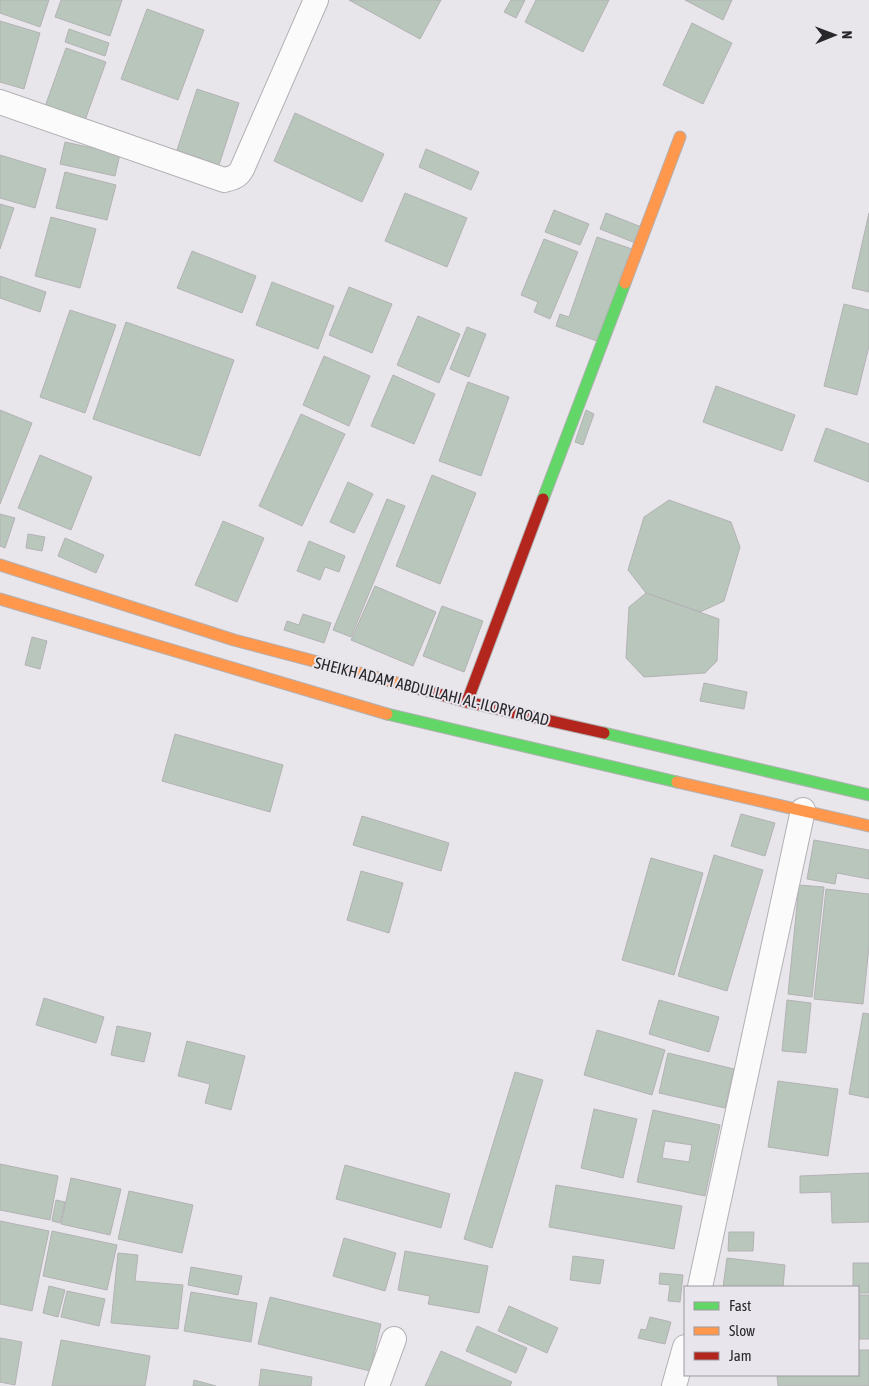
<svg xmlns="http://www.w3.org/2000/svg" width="869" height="1386" viewBox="0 0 869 1386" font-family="'Asap Condensed',sans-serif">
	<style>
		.building { fill: #b9c6bc; stroke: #b3b2b4; fill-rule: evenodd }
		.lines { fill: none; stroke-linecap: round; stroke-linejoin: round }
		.street-casing { stroke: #b2b1b4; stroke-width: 26 }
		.fast-casing { stroke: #b2b1b4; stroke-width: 13 }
		.slow-casing { stroke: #b2b1b4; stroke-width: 13 }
		.jam-casing { stroke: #b2b1b4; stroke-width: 13 }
		.street { stroke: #fcfbfc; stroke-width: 24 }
		.fast { stroke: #63d668; stroke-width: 11 }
		.slow { stroke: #ff974d; stroke-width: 11 }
		.jam { stroke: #b3261e; stroke-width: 11 }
		.labels { text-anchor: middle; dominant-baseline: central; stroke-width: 4; stroke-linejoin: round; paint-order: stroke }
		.street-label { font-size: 16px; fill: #282729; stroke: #e8e5ec }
	</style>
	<rect width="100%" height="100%" fill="#e8e6eb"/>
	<!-- building -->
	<g class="building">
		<polygon points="0,0 49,0 40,27 0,13"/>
		<polygon points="61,0 122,0 110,36 55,17"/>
		<polygon points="349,0 441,0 420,39"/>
		<polygon points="511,0 525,0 516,18 504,12"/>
		<polygon points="536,0 609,0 583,52 525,22"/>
		<polygon points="685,0 732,0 723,20"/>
		<polygon points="147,9 204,30 178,100 121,79"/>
		<polygon points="0,21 40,33 24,89 0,82"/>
		<polygon points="692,23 732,43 703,104 663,85"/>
		<polygon points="69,29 109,43 105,56 65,42"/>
		<polygon points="66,48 106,62 83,126 43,112"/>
		<polygon points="197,89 239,103 219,165 177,150"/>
		<polygon points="295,113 384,154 362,202 274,161"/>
		<polygon points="65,142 120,154 115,176 60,164"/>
		<polygon points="426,149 479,172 471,190 419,167"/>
		<polygon points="0,155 46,169 35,208 0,198"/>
		<polygon points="65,172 116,185 107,220 56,208"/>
		<polygon points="405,193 467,218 447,267 385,241"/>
		<polygon points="0,204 14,208 0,249"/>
		<polygon points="554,210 589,224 580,245 545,232"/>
		<polygon points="606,213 644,228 638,244 600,229"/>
		<polygon points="869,213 869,292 852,288"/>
		<polygon points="51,217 96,229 80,288 35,276"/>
		<polygon points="597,237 635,250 602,343 556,326 560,314 569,317"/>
		<polygon points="544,239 578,252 550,319 534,312 538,302 521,295"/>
		<polygon points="192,251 256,276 242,313 177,288"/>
		<polygon points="0,276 46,292 40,312 0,298"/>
		<polygon points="272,282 334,306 318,349 256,325"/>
		<polygon points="349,287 392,304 372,353 329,335"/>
		<polygon points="844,304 869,310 869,346 857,395 824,386"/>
		<polygon points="70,310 116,325 85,413 40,397"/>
		<polygon points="418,316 460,334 439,383 397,365"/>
		<polygon points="126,322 234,360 200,456 93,419"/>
		<polygon points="467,327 486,334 469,377 450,369"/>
		<polygon points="324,356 370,376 349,426 303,405"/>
		<polygon points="393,375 435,394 414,444 371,426"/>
		<polygon points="468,382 509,397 481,476 439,461"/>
		<polygon points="716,386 795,415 782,451 703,422"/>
		<polygon points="0,410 32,423 0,504"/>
		<polygon points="586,410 594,414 583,445 575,442"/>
		<polygon points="301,414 345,434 302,526 259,506"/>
		<polygon points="826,428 869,444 869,482 814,461"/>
		<polygon points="40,455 92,477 71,530 18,508"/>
		<polygon points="432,475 476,493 440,584 396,566"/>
		<polygon points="348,482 373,494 354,533 330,522"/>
		<polygon points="387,499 405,506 351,637 333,630"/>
		<polygon points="669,500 731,522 740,547 724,601 700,612 646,593 628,570 644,517"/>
		<polygon points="0,514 15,518 5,548 0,546"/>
		<polygon points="223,521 264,538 237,602 195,585"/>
		<polygon points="28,534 45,537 42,551 26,548"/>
		<polygon points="65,538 104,555 96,573 58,556"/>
		<polygon points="309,541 345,556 339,572 325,567 320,580 297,571"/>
		<polygon points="375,586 436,612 413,666 351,640"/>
		<polygon points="646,593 719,619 717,661 705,673 644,677 626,658 629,607"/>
		<polygon points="442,606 483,621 464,672 423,656"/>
		<polygon points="303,614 331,623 324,643 284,630 287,621 299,625"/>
		<polygon points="32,637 47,641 40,669 25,665"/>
		<polygon points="704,683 747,692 744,709 700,701"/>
		<polygon points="175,734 283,765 270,812 162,781"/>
		<polygon points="741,814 775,823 765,856 731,846"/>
		<polygon points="362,816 449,843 441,871 353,845"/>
		<polygon points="814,840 869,850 869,879 837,873 835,884 807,879"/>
		<polygon points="714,855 763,870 727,991 678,976"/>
		<polygon points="651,858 703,873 674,975 622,960"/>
		<polygon points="361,871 403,883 389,933 347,920"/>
		<polygon points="799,885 824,887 812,997 788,994"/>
		<polygon points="826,889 869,894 869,946 863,1004 814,999"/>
		<polygon points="44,998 104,1017 96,1043 36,1025"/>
		<polygon points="659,1000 719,1017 709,1052 649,1034"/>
		<polygon points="787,1000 811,1003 806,1053 782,1051"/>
		<polygon points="863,1013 869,1014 869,1098 849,1094"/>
		<polygon points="117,1026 151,1033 144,1062 111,1055"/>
		<polygon points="597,1030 665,1050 652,1095 584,1075"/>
		<polygon points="187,1041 245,1056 231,1110 205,1103 210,1084 178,1076"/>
		<polygon points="668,1053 734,1069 725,1108 659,1093"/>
		<polygon points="515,1072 543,1080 492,1248 464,1239"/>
		<polygon points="778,1081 838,1089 828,1156 768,1147"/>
		<polygon points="594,1109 637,1119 623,1178 581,1168"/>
		<path d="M 653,1110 L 720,1125 L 705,1196 L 637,1182 ZM 665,1141 L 692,1145 L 689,1162 L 662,1158 Z"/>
		<polygon points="0,1164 58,1176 50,1220 0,1210"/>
		<polygon points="345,1165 450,1194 441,1228 336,1199"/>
		<polygon points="869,1173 869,1222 832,1223 831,1192 800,1193 800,1176"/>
		<polygon points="71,1178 121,1189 110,1235 61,1224"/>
		<polygon points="556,1185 682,1206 674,1249 549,1227"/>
		<polygon points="129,1191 193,1205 182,1253 118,1239"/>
		<polygon points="56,1200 65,1202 60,1223 52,1221"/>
		<polygon points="0,1221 49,1231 32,1311 0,1304"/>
		<polygon points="52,1231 117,1245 107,1290 43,1276"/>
		<polygon points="729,1232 754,1232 753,1251 728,1251"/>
		<polygon points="344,1238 396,1253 385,1291 333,1276"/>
		<polygon points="405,1251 488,1266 479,1313 428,1304 430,1296 398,1290"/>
		<polygon points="118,1253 138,1255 135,1281 183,1285 178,1329 111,1323"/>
		<polygon points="573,1256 604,1260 600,1284 570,1280"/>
		<polygon points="727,1258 785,1265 783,1287 723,1287"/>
		<polygon points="853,1263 869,1263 869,1293 858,1293 858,1287 853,1287"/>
		<polygon points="191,1267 242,1276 238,1295 188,1285"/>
		<polygon points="660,1273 683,1275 680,1302 668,1301 670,1285 659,1284"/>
		<polygon points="49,1286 65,1290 58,1317 43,1313"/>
		<polygon points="67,1291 105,1299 99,1326 61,1317"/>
		<polygon points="191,1292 257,1303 251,1342 184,1331"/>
		<rect x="858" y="1295" width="11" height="44"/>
		<polygon points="270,1297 381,1324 370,1371 258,1344"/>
		<polygon points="509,1306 558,1328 547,1353 498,1331"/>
		<polygon points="650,1317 671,1322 665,1344 638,1338 641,1329 646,1330"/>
		<polygon points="477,1326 527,1348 516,1373 466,1351"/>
		<polygon points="0,1338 22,1342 15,1385 0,1382"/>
		<polygon points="61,1340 150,1356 145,1386 52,1386"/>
		<polygon points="858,1350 869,1350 869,1386 778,1386 777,1375 858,1375"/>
		<polygon points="441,1351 512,1382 510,1386 425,1386"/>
		<polygon points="261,1369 312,1377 311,1386 259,1386"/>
		<polygon points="194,1380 216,1386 193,1386"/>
	</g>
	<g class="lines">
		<defs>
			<g id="street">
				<path d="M 0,102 L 224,180 C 232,178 238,177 242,169 L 316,0"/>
				<polyline points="700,1287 803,810"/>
				<polyline points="377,1386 394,1339"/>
				<polyline points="674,1386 685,1347"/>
			</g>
			<g id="fast">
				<polyline points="543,499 625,283"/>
				<polyline points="387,714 677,782"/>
				<polyline points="604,733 869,795"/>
			</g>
			<g id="slow">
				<polyline points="625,283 680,137"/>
				<polyline points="0,565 234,640 416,688"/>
				<polyline points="0,599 387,714"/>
				<polyline points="677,782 869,826"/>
			</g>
			<g id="jam">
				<polyline points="416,688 467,702 604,733"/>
				<polyline points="467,702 543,499"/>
			</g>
		</defs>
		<!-- street casing -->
		<use href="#street" class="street-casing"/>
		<!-- fast casing -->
		<use href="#fast" class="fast-casing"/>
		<!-- slow casing -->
		<use href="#slow" class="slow-casing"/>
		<!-- jam casing -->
		<use href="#jam" class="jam-casing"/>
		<!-- street -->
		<use href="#street" class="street"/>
		<!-- fast -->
		<use href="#fast" class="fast"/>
		<!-- slow -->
		<use href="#slow" class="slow"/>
		<!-- jam -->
		<use href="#jam" class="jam"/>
	</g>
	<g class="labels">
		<!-- street labels -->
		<g class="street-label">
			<text transform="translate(432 691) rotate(14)">SHEIKH ADAM ABDULLAHI AL-ILORY ROAD</text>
		</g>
	</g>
	<!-- legend -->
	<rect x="684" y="1286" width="175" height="90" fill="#e8e5ec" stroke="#9b999e"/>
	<rect x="694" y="1302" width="25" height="8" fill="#63d668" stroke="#9b999e"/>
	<text x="729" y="1311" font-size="15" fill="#282729">Fast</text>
	<rect x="694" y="1327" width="25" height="8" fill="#ff974d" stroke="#9b999e"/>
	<text x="729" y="1336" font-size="15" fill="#282729">Slow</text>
	<rect x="694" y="1352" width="25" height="8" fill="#b3261e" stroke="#9b999e"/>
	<text x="729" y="1361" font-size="15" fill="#282729">Jam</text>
	<!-- north arrow -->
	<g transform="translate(834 35) rotate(89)" stroke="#e8e5ec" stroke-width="4" paint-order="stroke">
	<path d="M0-4L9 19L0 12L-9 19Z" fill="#282729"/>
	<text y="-8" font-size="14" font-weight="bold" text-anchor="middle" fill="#282729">N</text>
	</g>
</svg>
